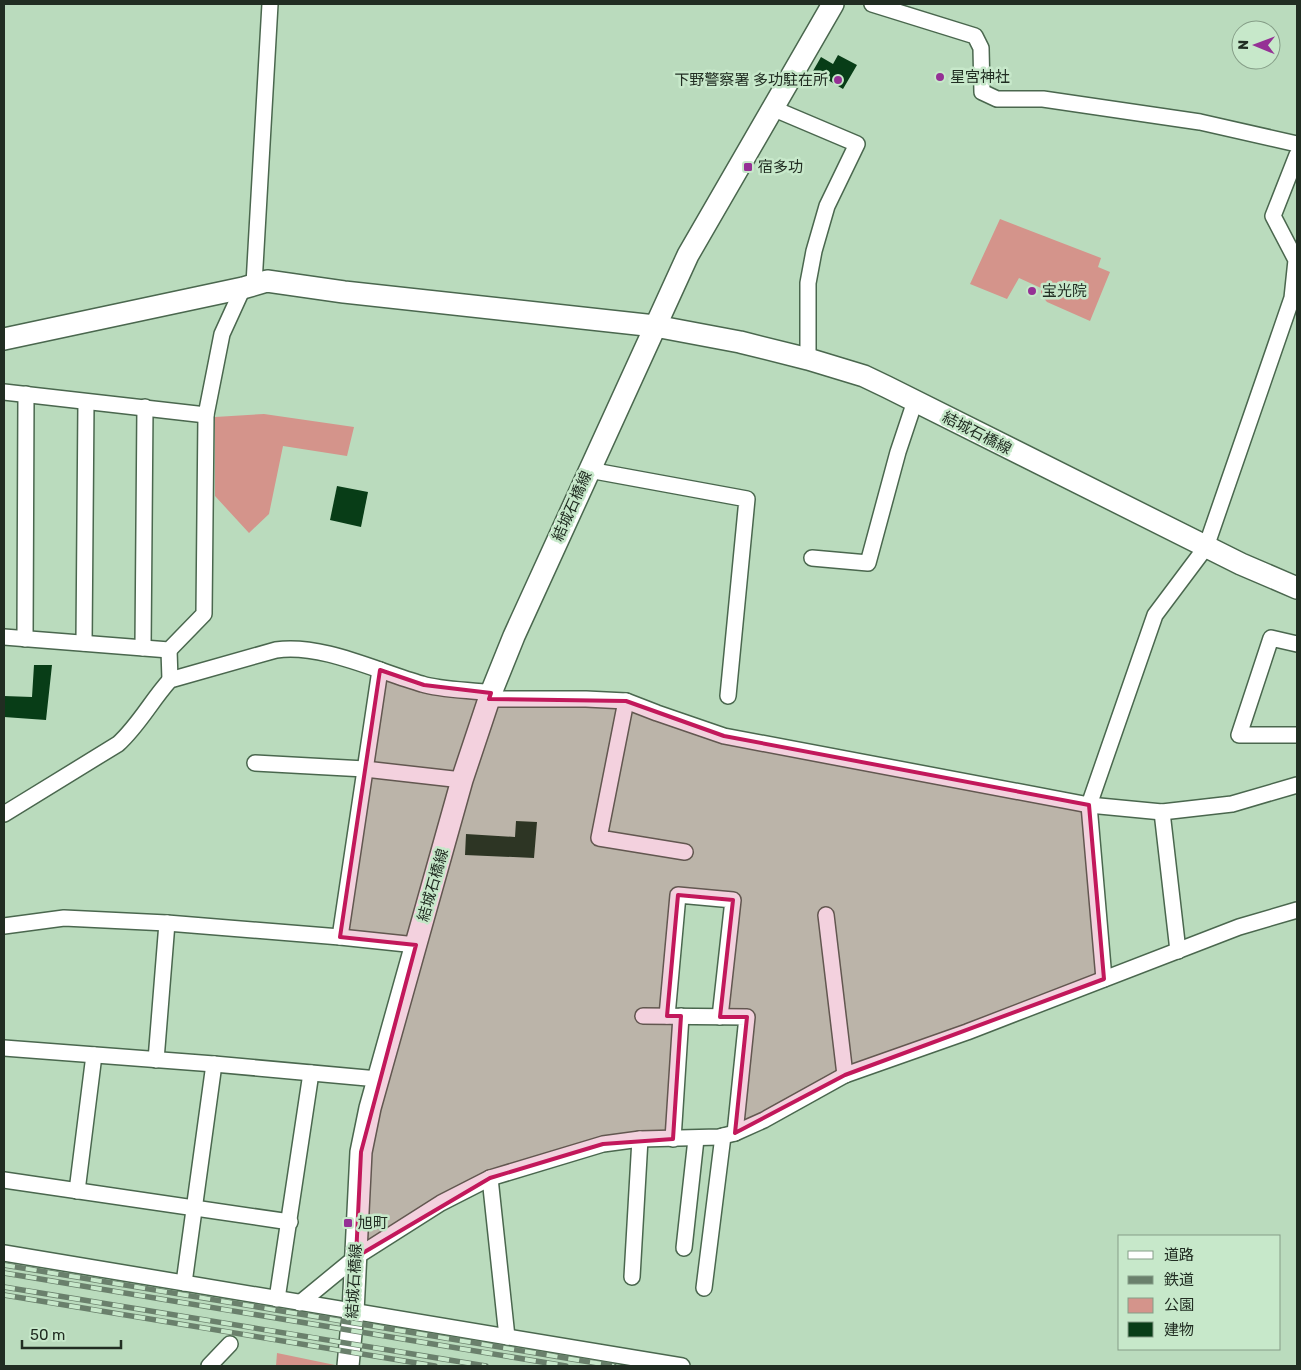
<svg xmlns="http://www.w3.org/2000/svg" width="1301" height="1370" viewBox="0 0 1301 1370" font-family="Rubik,'Noto Sans JP',sans-serif">
	<style>
		.green { fill: #d4948b }
		.building { fill: #083d17 }
		.lines { fill: none; stroke-linecap: round; stroke-linejoin: round }
		.street-casing { stroke: #4a674e; stroke-width: 18 }
		.secondary-casing { stroke: #4a674e; stroke-width: 24 }
		.street { stroke: #fff; stroke-width: 15 }
		.secondary { stroke: #fff; stroke-width: 21 }
		.rail-casing { stroke: #6a806c; stroke-width: 5.5 }
		.rail { stroke: #c7e8ca; stroke-width: 4; stroke-dasharray: 11; stroke-linecap: butt }
		.marked { fill: #c2185b; fill-opacity: 0.2; stroke: #c2185b; stroke-width: 4; stroke-linejoin: round }
		.poi-dot { fill: #953095; stroke: #c7e8ca; stroke-width: 2 }
		.labels { text-anchor: middle; dominant-baseline: central; stroke-width: 5; stroke-linejoin: round; paint-order: stroke }
		.poi-label { font-size: 15px; fill: #212d22; stroke: #c7e8ca; text-anchor: start }
		.street-label { font-size: 15px; fill: #212d22; stroke: #c7e8ca }
	</style>
	<rect width="100%" height="100%" fill="#badbbd"/>
	<!-- green -->
	<g class="green">
		<polygon points="1000,219 1101,258 1098,267 1110,272 1090,321 1047,302 1041,295 1041,288 1019,278 1007,299 970,284"/>
		<polygon points="264,414 354,427 347,456 283,446 269,514 249,533 215,496 215,417"/>
		<polygon points="277,1353 335,1365 335,1366 276,1366"/>
	</g>
	<!-- building -->
	<g class="building">
		<polygon points="838,55 857,65 843,89 813,71 821,57 833,64"/>
		<polygon points="337,486 368,492 361,527 330,520"/>
		<polygon points="34,665 52,665 46,720 4,717 4,696 32,697"/>
		<polygon points="516,821 537,822 534,858 465,855 466,834 515,837"/>
	</g>
	<g class="lines">
		<defs>
			<g id="street">
				<polyline points="872,4 975,36 981,48 982,92 997,99 1043,99 1200,122 1297,144"/>
				<polyline points="772,108 857,144 827,206 814,251 808,283 808,359"/>
				<polyline points="254,284 270,4"/>
				<polyline points="4,392 206,415"/>
				<polyline points="589,470 747,499 728,696"/>
				<polyline points="812,558 868,563 898,452 915,401"/>
				<polyline points="4,637 169,650 204,614 206,415 222,334 243,288"/>
				<polyline points="25,639 26,394"/>
				<polyline points="84,643 86,402"/>
				<polyline points="1297,644 1271,638 1239,735 1297,735"/>
				<polyline points="143,648 145,407"/>
				<polyline points="169,650 170,680"/>
				<polyline points="489,699 586,699 626,701 657,713 724,736 1089,805 1162,812 1232,804 1297,785"/>
				<polyline points="626,701 599,838 685,852"/>
				<polyline points="255,763 365,769 462,780"/>
				<polyline points="1162,812 1178,951"/>
				<path d="M 4,814 L 118,744 C 139,725 151,701 170,680 L 276,650 C 321,643 379,672 422,684 C 441,690 470,690 491,693"/>
				<polyline points="826,915 845,1075"/>
				<polyline points="4,926 64,918 167,923 340,937 416,945"/>
				<polyline points="340,937 380,670"/>
				<polyline points="1104,979 1089,805 1155,615 1206,547 1292,298 1296,260 1273,216 1297,155"/>
				<polyline points="643,1016 747,1017 735,1133"/>
				<polyline points="667,1016 678,895 733,900 720,1017"/>
				<polyline points="4,1048 214,1064 378,1079"/>
				<polyline points="156,1060 167,923"/>
				<polyline points="673,1139 681,1016"/>
				<polyline points="490,1178 507,1337"/>
				<polyline points="4,1180 290,1222"/>
				<polyline points="77,1191 94,1055"/>
				<polyline points="684,1248 696,1139"/>
				<polyline points="4,1253 682,1366"/>
				<polyline points="632,1277 640,1139"/>
				<polyline points="184,1283 214,1064"/>
				<polyline points="704,1288 723,1136"/>
				<polyline points="277,1299 311,1073"/>
				<polyline points="300,1303 356,1257 441,1203 490,1178 603,1144 640,1139 719,1137 735,1133 764,1120 845,1075 967,1032 1239,927 1297,910"/>
				<polyline points="209,1366 230,1344"/>
			</g>
			<g id="secondary">
				<polyline points="4,339 243,288 267,281 344,292 655,326 740,342 808,359 864,376 887,387 1241,564 1297,588"/>
				<polyline points="348,1366 353,1312 361,1152 370,1108 462,780 491,693 514,636 688,255 833,4"/>
			</g>
		</defs>
		<!-- street casing -->
		<use href="#street" class="street-casing"/>
		<!-- secondary casing -->
		<use href="#secondary" class="secondary-casing"/>
		<!-- street -->
		<use href="#street" class="street"/>
		<!-- secondary -->
		<use href="#secondary" class="secondary"/>
		<defs>
			<g id="rail">
				<polyline points="4,1265 614,1366"/>
				<polyline points="4,1273 566,1366"/>
				<polyline points="4,1287 486,1366"/>
				<polyline points="4,1295 435,1366"/>
			</g>
		</defs>
		<!-- rail casing -->
		<use href="#rail" class="rail-casing"/>
		<!-- rail -->
		<use href="#rail" class="rail"/>
	</g>
	<!-- marked area -->
	<path class="marked" d="M 380,670 L 424,685 L 491,693 L 489,699 L 626,701 L 724,736 L 1089,805 L 1104,979 L 845,1075 L 735,1133 L 747,1017 L 720,1017 L 733,900 L 678,895 L 667,1016 L 681,1016 L 673,1139 L 603,1144 L 490,1178 L 356,1257 L 361,1152 L 416,945 L 340,937 Z"/>
	<!-- markers -->
	<g class="poi-dot">
		<circle cx="940" cy="77" r="5"/>
		<circle cx="838" cy="80" r="5"/>
		<rect x="743" y="162" width="10" height="10" rx="2.5"/>
		<circle cx="1032" cy="291" r="5"/>
		<rect x="343" y="1218" width="10" height="10" rx="2.5"/>
	</g>
	<g class="labels">
		<!-- poi labels -->
		<g class="poi-label">
			<text x="950" y="77">星宮神社</text>
			<text x="828" y="80" text-anchor="end">下野警察署 多功駐在所</text>
			<text x="758" y="167">宿多功</text>
			<text x="1042" y="291">宝光院</text>
			<text x="358" y="1223">旭町</text>
		</g>
		<!-- street labels -->
		<g class="street-label">
			<text transform="translate(977 433) rotate(27)">結城石橋線</text>
			<text transform="translate(572 506) rotate(-66)">結城石橋線</text>
			<text transform="translate(433 885) rotate(-74)">結城石橋線</text>
			<text transform="translate(354 1281) rotate(-87)">結城石橋線</text>
		</g>
	</g>
	<!-- border -->
	<rect width="1301" height="1370" fill="none" stroke="#212d22" stroke-width="10"/>
	<!-- legend -->
	<rect x="1118" y="1235" width="162" height="115" fill="#c7e8ca" stroke="#859d87"/>
	<rect x="1128" y="1251" width="25" height="8" fill="#ffffff" stroke="#859d87"/>
	<text x="1164" y="1260" font-size="15" fill="#212d22">道路</text>
	<rect x="1128" y="1276" width="25" height="8" fill="#6a806c" stroke="#859d87"/>
	<text x="1164" y="1285" font-size="15" fill="#212d22">鉄道</text>
	<rect x="1128" y="1298" width="25" height="15" fill="#d4948b" stroke="#859d87"/>
	<text x="1164" y="1310" font-size="15" fill="#212d22">公園</text>
	<rect x="1128" y="1322" width="25" height="15" fill="#083d17" stroke="#859d87"/>
	<text x="1164" y="1335" font-size="15" fill="#212d22">建物</text>
	<!-- north arrow -->
	<g transform="translate(1256 45) rotate(271)"><circle r="24" fill="#c7e8ca" stroke="#859d87"/>
	<path d="M0-4L9 19L0 12L-9 19Z" fill="#953095"/>
	<text y="-8" font-size="14" font-weight="bold" text-anchor="middle" fill="#212d22">N</text>
	</g>
	<!-- scale -->
	<path d="M22 1340v8h99v-8" fill="none" stroke="#212d22" stroke-width="2.5"/>
	<text x="30" y="1340" font-size="15" fill="#212d22" stroke="#c7e8ca" stroke-width="4" paint-order="stroke">50 m</text>
</svg>
